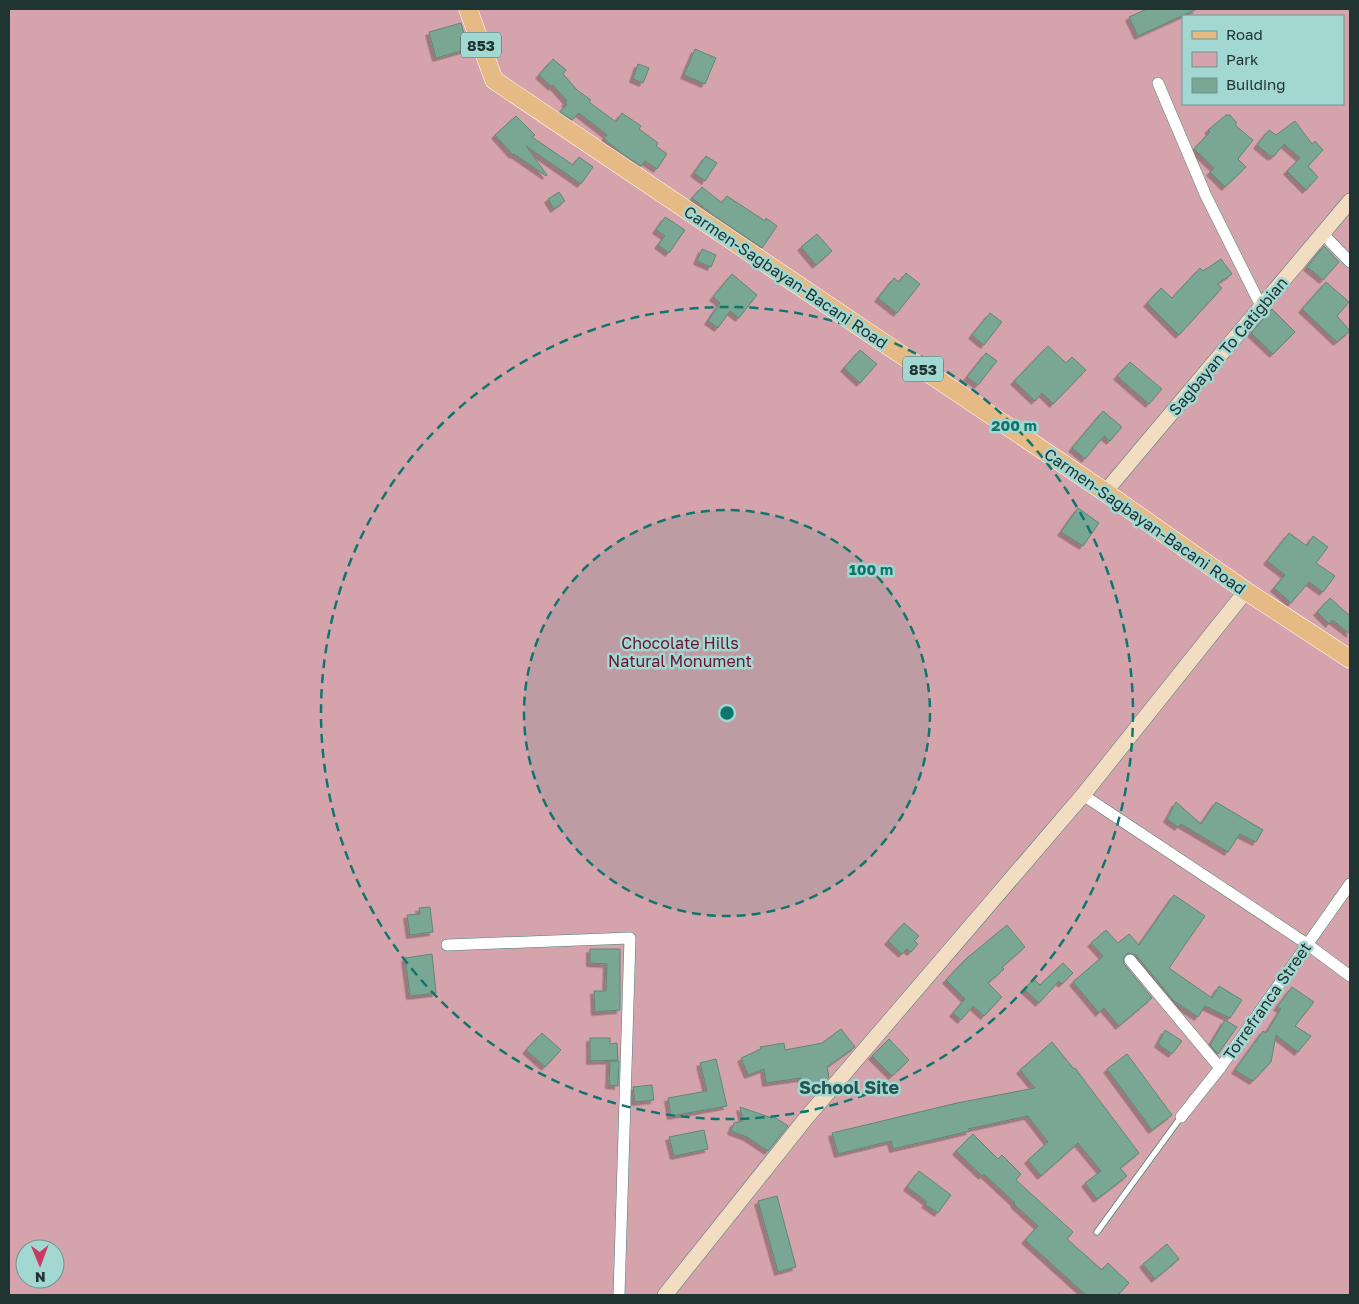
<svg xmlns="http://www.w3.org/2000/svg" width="1359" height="1304" viewBox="0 0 1359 1304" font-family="'Golos Text',sans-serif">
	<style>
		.green { fill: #d5a3ab; fill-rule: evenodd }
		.building { fill: #7aa694; stroke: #5e8877; filter: url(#shadow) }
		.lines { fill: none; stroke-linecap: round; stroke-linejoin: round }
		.lane-casing { stroke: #4e807a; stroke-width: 7 }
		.street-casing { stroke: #4e807a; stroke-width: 12 }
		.secondary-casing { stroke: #4e807a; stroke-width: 16 }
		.primary-casing { stroke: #fff; stroke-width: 19 }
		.lane { stroke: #fff; stroke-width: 5.5 }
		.street { stroke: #fff; stroke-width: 11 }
		.secondary { stroke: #f2dcc2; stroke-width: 15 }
		.primary { stroke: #e6ba85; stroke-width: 18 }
		.ring { fill: none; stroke: #0f766e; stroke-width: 2.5; stroke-dasharray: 9 6 }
		.labels { text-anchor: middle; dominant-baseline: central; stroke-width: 5; stroke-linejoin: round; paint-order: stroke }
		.shield { fill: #a3d7d1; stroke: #476562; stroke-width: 1 }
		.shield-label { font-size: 15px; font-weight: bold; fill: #203432 }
		.street-label { font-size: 16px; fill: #203432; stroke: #a3d7d1 }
		.park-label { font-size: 16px; fill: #6c1230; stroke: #a3d7d1 }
		.neighbourhood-label { font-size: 18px; font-weight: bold; fill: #245551; stroke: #a3d7d1 }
		.centre { fill: #0f766e; stroke: #a3d7d1; stroke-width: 2.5 }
		.ring-label { font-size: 15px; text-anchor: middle; font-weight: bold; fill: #0f766e; stroke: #a3d7d1; stroke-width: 5; stroke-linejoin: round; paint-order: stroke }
	</style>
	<defs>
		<filter id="shadow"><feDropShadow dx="-3.5" dy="3.5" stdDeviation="0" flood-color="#0004"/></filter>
	</defs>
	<rect width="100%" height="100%" fill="#a3d7d1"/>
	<!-- green -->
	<path class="green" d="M 9,9 L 1350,9 L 1350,1295 L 9,1295 ZM 1183,16 L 1343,16 L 1343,104 L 1183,104 ZM 25,1249 L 55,1249 L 55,1279 L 25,1279 Z"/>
	<!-- building -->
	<g class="building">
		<polygon points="1147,9 1197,9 1138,36 1129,17"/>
		<polygon points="461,23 468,49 436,58 429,32"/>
		<polygon points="695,49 716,58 705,84 684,75"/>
		<polygon points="553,59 566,70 563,74 577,90 591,100 589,102 616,122 622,113 641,126 639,129 658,143 656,146 667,154 657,169 645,161 641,166 623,154 604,139 607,135 579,113 572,120 560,112 567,104 565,103 567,101 553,85 552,87 539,75"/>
		<polygon points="638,64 649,68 643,83 633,79"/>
		<polygon points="1226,115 1230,115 1236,122 1236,126 1253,140 1238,159 1246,167 1225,187 1210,172 1214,168 1194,149 1210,132 1208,130"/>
		<polygon points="516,116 535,135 532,137 573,165 579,157 593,167 581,184 526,146 547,175 546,176 514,154 513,155 495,135"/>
		<polygon points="1295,121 1312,144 1315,141 1323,150 1308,166 1318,177 1306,190 1287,171 1300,158 1284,144 1274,156 1270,156 1257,145 1269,130 1276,135"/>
		<polygon points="706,156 717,163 705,181 694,173"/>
		<polygon points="702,187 722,203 727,196 765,221 766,218 777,226 762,248 713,215 692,198"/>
		<polygon points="559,192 565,201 554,209 548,199"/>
		<polygon points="665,217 685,230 669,253 658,245 665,236 656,230"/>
		<polygon points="817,234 832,251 816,265 801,247"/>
		<polygon points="1324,246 1339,262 1323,280 1307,267"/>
		<polygon points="702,249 716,255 711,267 697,261"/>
		<polygon points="1221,259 1232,274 1217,284 1222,288 1179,335 1147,303 1161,288 1172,298 1200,268 1203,271"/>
		<polygon points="906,273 920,284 897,313 878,298 894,278 899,282"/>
		<polygon points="732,274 757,295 739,318 730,311 718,328 708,321 720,303 713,297"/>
		<polygon points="1326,282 1349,302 1337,316 1350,331 1337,342 1302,309"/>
		<polygon points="1272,309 1295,332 1273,354 1251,333"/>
		<polygon points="990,313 1002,322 984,345 972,335"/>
		<polygon points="1048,346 1066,363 1072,357 1086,370 1053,404 1042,393 1035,401 1014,381"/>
		<polygon points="860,350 877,364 860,383 844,368"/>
		<polygon points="986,353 997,361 978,385 967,377"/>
		<polygon points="1130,362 1162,389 1149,404 1117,376"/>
		<polygon points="1103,411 1122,427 1110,441 1104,436 1085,459 1072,448"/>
		<polygon points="1078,508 1099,523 1083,546 1061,532"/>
		<polygon points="1289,533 1307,546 1313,536 1328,547 1316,563 1335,576 1323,592 1309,582 1291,603 1274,588 1285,575 1267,561"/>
		<polygon points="1330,598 1350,616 1350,634 1332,620 1329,624 1317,612"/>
		<polygon points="1176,802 1201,824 1216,802 1263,830 1256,842 1240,834 1228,852 1181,824 1178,827 1167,819"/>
		<polygon points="1174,895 1205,916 1169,968 1212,998 1219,986 1242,1000 1230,1018 1205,1006 1198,1017 1174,1001 1136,955 1128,953 1123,958 1124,964 1152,998 1119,1026 1104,1008 1099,1013 1073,982 1103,956 1091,943 1106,930 1118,943 1129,934 1139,945"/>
		<polygon points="430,907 433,932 410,935 407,915 420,914 419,908"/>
		<polygon points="904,923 919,936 914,941 918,944 911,952 907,949 902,954 888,941"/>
		<polygon points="1007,925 1025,947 1002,967 1004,969 988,983 1002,997 984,1016 973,1006 961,1020 953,1013 965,999 946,980 967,958"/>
		<polygon points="590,949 620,949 620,1010 595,1012 594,991 606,991 607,964 590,963"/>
		<polygon points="432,954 436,993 410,996 405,958"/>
		<polygon points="1063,963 1073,973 1062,984 1059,981 1039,1003 1024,989 1034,979 1040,985"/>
		<polygon points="1292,987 1314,1002 1295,1026 1311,1036 1298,1052 1276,1035 1271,1062 1253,1081 1235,1070 1263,1031 1266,1033 1281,1009 1277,1007"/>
		<polygon points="1225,1020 1237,1027 1218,1054 1210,1045"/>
		<polygon points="841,1029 855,1047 827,1067 829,1077 822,1085 803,1088 801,1078 766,1083 764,1069 748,1075 741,1058 761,1049 760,1047 784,1043 785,1050 822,1043"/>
		<polygon points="1165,1030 1182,1041 1172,1054 1158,1044"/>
		<polygon points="542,1033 561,1050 545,1067 526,1050"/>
		<polygon points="590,1038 610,1038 610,1044 617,1043 618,1060 590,1061"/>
		<polygon points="889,1039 909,1060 892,1076 872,1056"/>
		<polygon points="1052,1042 1074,1069 1075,1068 1139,1153 1120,1168 1127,1176 1097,1199 1085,1183 1101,1171 1078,1143 1041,1176 1028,1160 1048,1142 1028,1116 968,1129 970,1131 893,1149 891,1141 838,1154 832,1133 957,1103 1035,1088 1020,1070"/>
		<polygon points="1127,1054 1172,1115 1152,1130 1107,1069"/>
		<polygon points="716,1059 727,1106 671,1116 668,1098 707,1091 700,1063"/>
		<polygon points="610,1061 619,1061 618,1086 609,1085"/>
		<polygon points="652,1085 654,1100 635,1102 633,1087"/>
		<polygon points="740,1107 772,1118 773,1116 788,1126 768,1151 747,1137 731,1131 734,1123 743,1121"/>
		<polygon points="704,1130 708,1149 674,1156 669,1137"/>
		<polygon points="973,1134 998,1159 1002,1155 1021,1174 1016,1180 1073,1232 1067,1239 1102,1270 1108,1263 1129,1283 1118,1295 1086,1295 1025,1240 1038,1226 1014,1204 1015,1203 984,1174 982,1176 956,1151"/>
		<polygon points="919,1171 951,1195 938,1213 925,1204 927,1202 907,1187"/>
		<polygon points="777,1196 796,1267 778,1272 758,1201"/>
		<polygon points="1167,1244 1179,1259 1155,1279 1143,1264"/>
	</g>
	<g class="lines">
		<defs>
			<polyline id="lane" points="1097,1232 1181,1117"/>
			<g id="street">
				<polyline points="1158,83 1206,196 1261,306"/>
				<polyline points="1323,234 1350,262"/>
				<polyline points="1083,795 1307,944 1350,976"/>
				<polyline points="447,945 630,938 619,1295"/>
				<polyline points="1130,960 1220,1068"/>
				<polyline points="1181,1117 1220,1068 1350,884"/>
			</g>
			<g id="secondary">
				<polyline points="1105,492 1350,201"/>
				<polyline points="665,1295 807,1117 1083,795 1246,591"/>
			</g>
			<polyline id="primary" points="468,9 494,80 1105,492 1246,591 1350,659"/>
		</defs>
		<!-- lane casing -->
		<use href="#lane" class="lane-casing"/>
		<!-- street casing -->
		<use href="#street" class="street-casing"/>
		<!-- secondary casing -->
		<use href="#secondary" class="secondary-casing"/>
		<!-- primary casing -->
		<use href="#primary" class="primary-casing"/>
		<!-- lane -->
		<use href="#lane" class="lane"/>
		<!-- street -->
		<use href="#street" class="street"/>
		<!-- secondary -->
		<use href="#secondary" class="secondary"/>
		<!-- primary -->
		<use href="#primary" class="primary"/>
	</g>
	<!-- distance rings -->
	<circle cx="727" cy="713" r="203" fill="#0f766e" fill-opacity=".12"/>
	<g class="ring">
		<circle cx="727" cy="713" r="203"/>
		<circle cx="727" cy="713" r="406"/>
	</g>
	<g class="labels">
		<!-- shield labels -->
		<g class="shield">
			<rect x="461" y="32.5" width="40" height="25" rx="4"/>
			<rect x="903" y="356.5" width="40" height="25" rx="4"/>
		</g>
		<g class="shield-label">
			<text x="481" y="45">853</text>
			<text x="923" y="369">853</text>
		</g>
		<!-- street labels -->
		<g class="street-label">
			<text transform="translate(786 277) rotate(34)">Carmen-Sagbayan-Bacani Road</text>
			<text transform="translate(1228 346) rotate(-50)">Sagbayan To Catigbian</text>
			<text transform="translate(1145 521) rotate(35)">Carmen-Sagbayan-Bacani Road</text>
			<text transform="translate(1267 1001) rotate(-55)">Torrefranca Street</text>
		</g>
		<!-- park labels -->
		<g class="park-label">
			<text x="680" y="643">Chocolate Hills<tspan x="680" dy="18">Natural Monument</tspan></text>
		</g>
		<!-- neighbourhood labels -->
		<g class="neighbourhood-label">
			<text x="849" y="1087">School Site</text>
		</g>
	</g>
	<circle cx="727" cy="713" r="8" class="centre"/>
	<g class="ring-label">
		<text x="1014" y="431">200 m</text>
		<text x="871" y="575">100 m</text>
	</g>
	<!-- border -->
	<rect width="1359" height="1304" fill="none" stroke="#203432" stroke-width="20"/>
	<!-- legend -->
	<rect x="1182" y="15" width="162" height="90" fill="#a3d7d1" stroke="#6f9691"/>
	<rect x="1192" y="31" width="25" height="8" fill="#e6ba85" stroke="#6f9691"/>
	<text x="1226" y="40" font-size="15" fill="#203432">Road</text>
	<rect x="1192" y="52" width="25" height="15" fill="#d5a3ab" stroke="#6f9691"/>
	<text x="1226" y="65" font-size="15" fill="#203432">Park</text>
	<rect x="1192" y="78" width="25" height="15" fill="#7aa694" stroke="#6f9691"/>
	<text x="1226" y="90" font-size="15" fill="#203432">Building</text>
	<!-- north arrow -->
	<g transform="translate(40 1264) rotate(179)"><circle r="24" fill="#a3d7d1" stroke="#6f9691"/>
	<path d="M0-4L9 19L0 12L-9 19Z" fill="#c93b64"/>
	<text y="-8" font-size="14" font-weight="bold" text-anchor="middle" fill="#203432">N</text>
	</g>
</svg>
